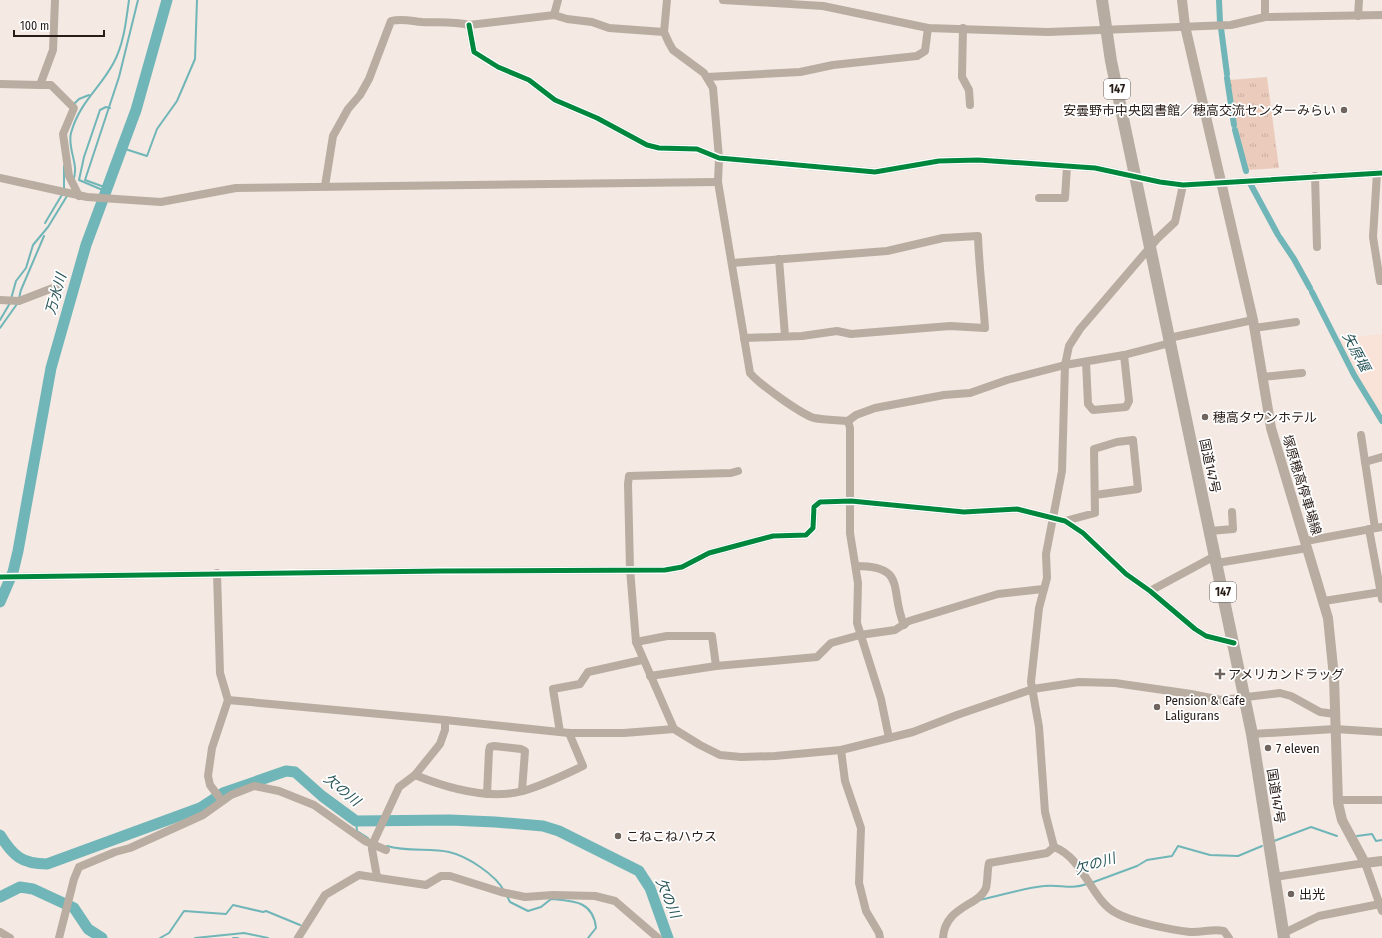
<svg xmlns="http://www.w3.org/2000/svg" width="1382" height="938" viewBox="0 0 1382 938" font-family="'Fira Sans Condensed','Noto Sans JP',sans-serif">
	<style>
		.built { fill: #f9e2d7 }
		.park { fill: url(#park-tufts) }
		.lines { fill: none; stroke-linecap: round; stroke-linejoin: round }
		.stream { stroke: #70b6b8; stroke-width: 2 }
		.canal { stroke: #70b6b8; stroke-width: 6 }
		.river { stroke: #70b6b8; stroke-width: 11 }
		.minor { stroke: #b8ada0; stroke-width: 8 }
		.major { stroke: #b8ada0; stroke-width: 10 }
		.highway { stroke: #b7aca2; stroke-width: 12 }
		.cycleway-casing { stroke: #fff; stroke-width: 8 }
		.cycleway { stroke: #00873e; stroke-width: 5 }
		.poi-dot { fill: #6f645e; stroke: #fff; stroke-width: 1.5 }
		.labels { text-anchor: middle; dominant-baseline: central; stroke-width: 3.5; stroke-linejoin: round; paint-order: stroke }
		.shield { fill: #fff; stroke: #68605d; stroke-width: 1 }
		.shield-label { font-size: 12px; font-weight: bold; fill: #281c17 }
		.poi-label { font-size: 13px; fill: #281c17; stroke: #fff; text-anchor: start }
		.street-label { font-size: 13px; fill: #281c17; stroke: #fff }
		.water-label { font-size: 14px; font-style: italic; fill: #295558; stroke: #fff }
	</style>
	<defs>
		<pattern id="park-tufts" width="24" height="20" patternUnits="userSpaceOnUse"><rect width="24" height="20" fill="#ebccbc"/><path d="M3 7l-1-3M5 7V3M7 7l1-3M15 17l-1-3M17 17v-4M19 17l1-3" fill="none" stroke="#caafa1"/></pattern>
	</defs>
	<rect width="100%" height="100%" fill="#f4e9e3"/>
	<!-- built -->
	<polygon class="built" points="1382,334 1382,416 1355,375 1338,339"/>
	<!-- park -->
	<polygon class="park" points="1267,77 1279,168 1248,170 1237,133 1229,80"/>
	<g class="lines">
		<!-- stream -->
		<g class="stream">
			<polyline points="74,104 79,99 89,95"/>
			<polyline points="122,148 147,156 157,129 177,101 195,59 197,0"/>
			<polyline points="64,166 64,189"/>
			<path d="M 73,180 C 80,166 67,149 71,133 C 80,101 100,89 114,62 C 124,43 126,21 129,0"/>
			<polyline points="107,188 85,180 119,77 138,0"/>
			<polyline points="105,191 79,180 84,157 100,110 106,107 110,108"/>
			<polyline points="45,223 63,193"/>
			<polyline points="19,298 21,290 44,236"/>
			<polyline points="11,299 16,281 26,268 33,245 48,227 67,196"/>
			<polyline points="0,320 10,303"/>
			<polyline points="0,328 17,304"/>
			<polyline points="356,821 357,831 368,838"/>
			<polyline points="1357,836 1372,834 1376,841 1382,840"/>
			<polyline points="1274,841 1311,827 1337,836"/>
			<path d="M 387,846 C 407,852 430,848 449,852 C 467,856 496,875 504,891"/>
			<polyline points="1091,883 1137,866 1147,860 1172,856 1178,846 1210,855 1238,856 1262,846"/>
			<path d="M 507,896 L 510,902 L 528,911 L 541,907 L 551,899 C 574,901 593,901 596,928 L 588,938"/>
			<path d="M 979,900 C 1001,896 1022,888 1044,886 C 1060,884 1070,890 1087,884"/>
			<polyline points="160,938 169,933 184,911 226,914 233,905 263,912 266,911 300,925"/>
			<polyline points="195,938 244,933 268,938"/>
			<polyline points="233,938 238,938"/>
		</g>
		<!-- canal -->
		<g class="canal">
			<polyline points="1219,0 1220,22"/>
			<polyline points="1221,28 1227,74"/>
			<polyline points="1227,78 1234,125"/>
			<polyline points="1235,130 1246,171"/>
			<polyline points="1251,185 1278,235"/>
			<polyline points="1280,238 1294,259 1310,288"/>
			<polyline points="1312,292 1354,375 1382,421"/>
		</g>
		<!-- river -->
		<g class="river">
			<polyline points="0,602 13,572 18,551 51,368 86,245 136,110 167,0"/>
			<path d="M 0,835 C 13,856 22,864 47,864 L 200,808 L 223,793 L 286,771 L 295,772 L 322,796 L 356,821 L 450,820 L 495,822 L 543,826 L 559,831 L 639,871 L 650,888 L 668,938"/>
			<polyline points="0,897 20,887 33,889 74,908 88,929 102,938"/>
		</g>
		<!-- minor -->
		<g class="minor">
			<path d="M 667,0 L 664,32 L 669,43 L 673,50 L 704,73 L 713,88 L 719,158 L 718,182 L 750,373 C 759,384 801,414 814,418 C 825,420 837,420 848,421 L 856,415 L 875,408 L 944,395 L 970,393 L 1007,380 L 1065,365 L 1124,355 L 1170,343"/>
			<polyline points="723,0 823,6 928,28 1048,32 1231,25 1265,17 1382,15"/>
			<polyline points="554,15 558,0"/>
			<polyline points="1358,16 1359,0"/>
			<polyline points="1265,17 1265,0"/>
			<polyline points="469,25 474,52 498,67 529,80 555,100 597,118 647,145 659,148 697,149 719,158 875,172 939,161 978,160 1095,168 1160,182 1183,185 1382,173"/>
			<polyline points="963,28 962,77 969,90 970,105"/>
			<polyline points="707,77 800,72 833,65 917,56 925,51 928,28"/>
			<polyline points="0,84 40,85 53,50 55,0"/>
			<polyline points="40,85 51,85 74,108 63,134 69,176 79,196"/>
			<polyline points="1377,173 1373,237 1380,281 1382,281"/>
			<polyline points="1315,176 1317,247"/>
			<polyline points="0,178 87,197 161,202 236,188 718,182"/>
			<path d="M 325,186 L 333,136 L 348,109 L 360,95 L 369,79 L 391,21 C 402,18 411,21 422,22 C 438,23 453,21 469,25 L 554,15 L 567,19 L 592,22 L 609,28 L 664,32"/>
			<polyline points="1039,198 1065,198 1067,166"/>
			<polyline points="779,259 785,336"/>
			<path d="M 732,263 L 887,251 L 943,238 L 978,236 C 979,267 983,297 985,328 L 950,326 L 851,334 L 837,331 L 802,336 L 744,338"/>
			<polyline points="0,300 19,301 58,286"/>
			<polyline points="1254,328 1296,322"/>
			<polyline points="1169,338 1253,320"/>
			<polyline points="1086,362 1088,404 1093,410 1126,407 1129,401 1124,355"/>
			<polyline points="1262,377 1302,373"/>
			<polyline points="848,421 850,428 850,533 858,583 857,623 881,699 889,738"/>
			<polyline points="1361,435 1375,528"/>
			<polyline points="1365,462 1382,457"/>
			<polyline points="738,471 731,473 629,476 628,484 630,569 636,642 674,729 700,745 720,755 741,757 775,756 841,750 913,732 957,715 1033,689 1079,682 1115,683 1191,694 1221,700 1280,693 1291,696 1320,712 1335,714"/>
			<polyline points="1065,521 1095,513 1094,449 1117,442 1133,440 1138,489 1095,495"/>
			<polyline points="1369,529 1382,599"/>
			<polyline points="1210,531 1233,529 1232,512"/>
			<polyline points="1306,541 1382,527"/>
			<polyline points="1217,563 1307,548"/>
			<path d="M 856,566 C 908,566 889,590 904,625"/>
			<polyline points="217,573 220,673 228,700 212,748 208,776 210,785 222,801"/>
			<polyline points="0,577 442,571 665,570 682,567 709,553 754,541 773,536 806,535 813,528 814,507 820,502 851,501 964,512 1017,509 1065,521 1083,533 1126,574 1150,591 1195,629 1206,636 1234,643"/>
			<polyline points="1150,591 1215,556"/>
			<polyline points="1324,601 1381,592"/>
			<polyline points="636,642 667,636 712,636 716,666"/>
			<polyline points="650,676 716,666 817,657 831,643 860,635 895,630 909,621 998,594 1043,589"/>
			<polyline points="228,700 445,720 569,733 624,733 674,729"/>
			<polyline points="560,732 553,689 580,684 588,672 642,660"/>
			<polyline points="1252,734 1335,729 1382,732"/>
			<polyline points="841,750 845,781 861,828 859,883 866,911 879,933 880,938"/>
			<path d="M 415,775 C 447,788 489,800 523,791 C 544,785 564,775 583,766 L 569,733"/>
			<polyline points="487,794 489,751 490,747 494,746 521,749 525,751 522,791"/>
			<polyline points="1337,800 1382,800"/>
			<polyline points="1054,847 1045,812 1039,727 1031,682 1039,608 1047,578 1046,554 1062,471 1065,365 1069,346 1080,329 1158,238 1175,222 1183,185"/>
			<path d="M 1054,847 C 1084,858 1091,900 1116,913 C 1132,922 1172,930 1190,932 C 1202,933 1213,928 1224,931 L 1229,938"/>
			<polyline points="377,877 372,849 373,843 399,787 415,775 440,744 445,730 445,720"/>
			<polyline points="1275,877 1365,863 1382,911"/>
			<polyline points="0,932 10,938"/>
			<polyline points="1284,933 1319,916 1380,904"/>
			<polyline points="59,938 74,879 79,867 115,852 130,848 203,815 231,795 254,786 279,791 314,805 365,841 386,850"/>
			<polyline points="298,938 325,895 359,875 426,885 441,876 450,876 501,892 525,897 553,895 595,896 615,901 658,938"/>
			<path d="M 943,938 C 945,906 979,906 986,888 C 988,880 987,871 989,863 L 1047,853 L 1054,847"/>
		</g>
		<!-- major -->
		<polyline class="major" points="1182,0 1185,26 1253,320 1271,428 1328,618 1334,677 1338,803 1342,820 1365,863 1382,861"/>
		<!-- highway -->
		<polyline class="highway" points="1102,0 1111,61 1252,734 1284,938"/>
		<defs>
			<g id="cycleway">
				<polyline points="469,25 474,52 498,67 529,80 555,100 597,118 647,145 659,148 697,149 719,158 875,172 939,161 978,160 1095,168 1160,182 1183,185 1382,173"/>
				<polyline points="0,577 442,571 665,570 682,567 709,553 754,541 773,536 806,535 813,528 814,507 820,502 851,501 964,512 1017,509 1065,521 1083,533 1126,574 1150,591 1195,629 1206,636 1234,643"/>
			</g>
		</defs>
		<!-- cycleway casing -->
		<use href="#cycleway" class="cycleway-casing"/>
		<!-- cycleway -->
		<use href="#cycleway" class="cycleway"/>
	</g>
	<!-- markers -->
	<g class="poi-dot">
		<circle cx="1344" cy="110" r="4"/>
		<circle cx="1205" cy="417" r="4"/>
		<path d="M1218 668h4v4h4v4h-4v4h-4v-4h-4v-4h4z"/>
		<circle cx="1157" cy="707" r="4"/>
		<circle cx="1268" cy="748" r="4"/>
		<circle cx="618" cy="836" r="4"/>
		<circle cx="1291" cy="894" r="4"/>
	</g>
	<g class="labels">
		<!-- shield labels -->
		<g class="shield">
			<rect x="1104" y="79" width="26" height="20" rx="3"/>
			<rect x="1210" y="582" width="26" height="20" rx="3"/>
		</g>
		<g class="shield-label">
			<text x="1117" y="89">147</text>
			<text x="1223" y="592">147</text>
		</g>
		<!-- poi labels -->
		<g class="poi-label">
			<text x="1336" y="110" text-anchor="end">安曇野市中央図書館／穂高交流センターみらい</text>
			<text x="1213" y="417">穂高タウンホテル</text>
			<text x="1228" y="674">アメリカンドラッグ</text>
			<text x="1165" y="700">Pension &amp; Cafe<tspan x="1165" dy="15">Laligurans</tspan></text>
			<text x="1276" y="748">7 eleven</text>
			<text x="626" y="836">こねこねハウス</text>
			<text x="1299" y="894">出光</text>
		</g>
		<!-- street labels -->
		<g class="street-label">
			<text transform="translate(1210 466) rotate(78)">国道147号</text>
			<text transform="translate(1302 485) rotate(73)">塚原穂高停車場線</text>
			<text transform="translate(1276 796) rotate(81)">国道147号</text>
		</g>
		<!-- water labels -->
		<g class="water-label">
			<text transform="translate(56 294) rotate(-74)">万水川</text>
			<text transform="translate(1356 352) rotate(62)">矢原堰</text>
			<text transform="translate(342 790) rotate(39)">欠の川</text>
			<text transform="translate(1095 864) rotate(-17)">欠の川</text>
			<text transform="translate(668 898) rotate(67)">欠の川</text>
		</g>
	</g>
	<!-- scale -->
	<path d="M14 30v6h90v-6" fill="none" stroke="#281c17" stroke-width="2"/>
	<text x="20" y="30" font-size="12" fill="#281c17" stroke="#ffffff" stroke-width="3" paint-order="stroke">100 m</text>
</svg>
